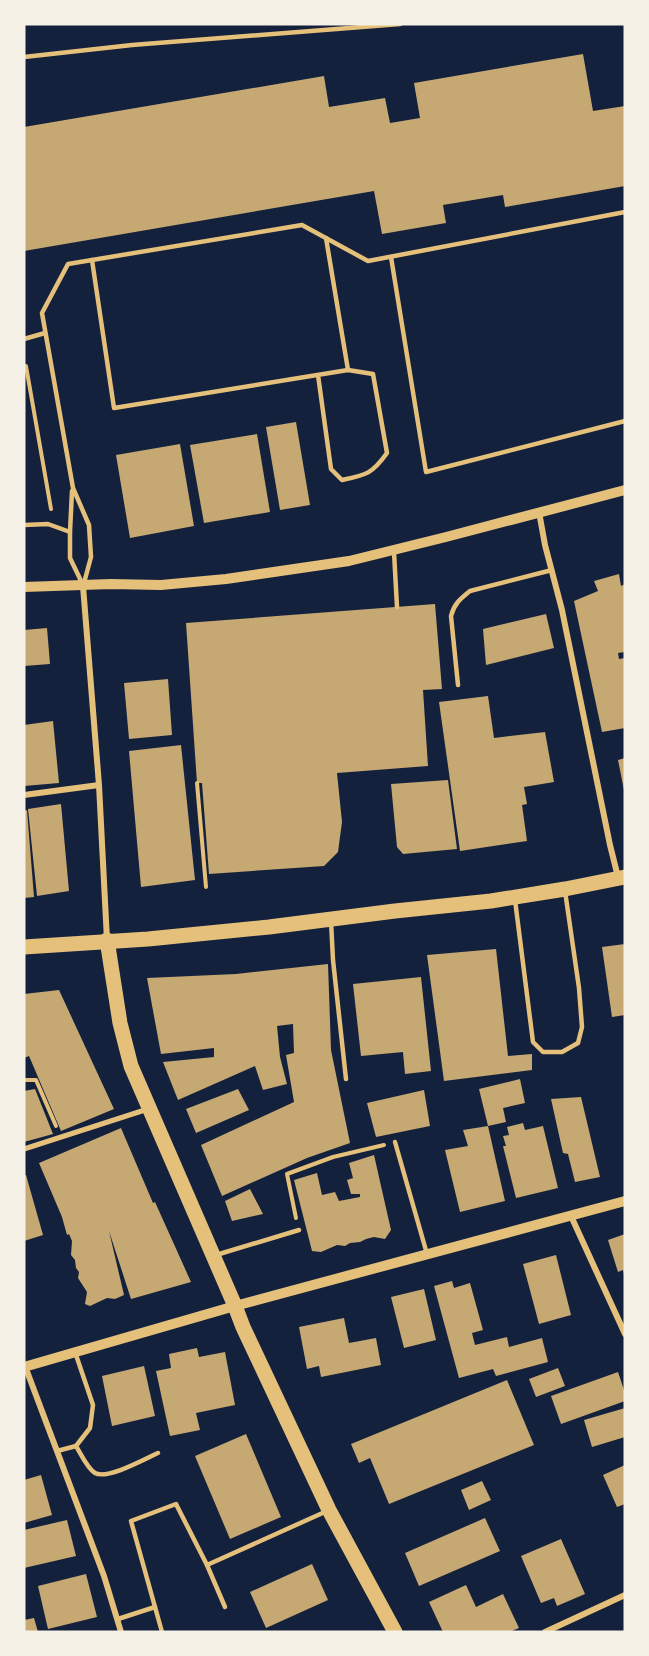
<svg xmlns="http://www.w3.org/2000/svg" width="649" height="1656" viewBox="0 0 649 1656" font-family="'PT Serif',serif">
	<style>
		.building { fill: #c6a872 }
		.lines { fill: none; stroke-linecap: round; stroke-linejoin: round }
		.path { stroke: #e5c07b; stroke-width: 4 }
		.service { stroke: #e5c07b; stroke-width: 4.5 }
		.pedestrian { stroke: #e5c07b; stroke-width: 5 }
		.minor { stroke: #e5c07b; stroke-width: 6 }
		.tertiary { stroke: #e5c07b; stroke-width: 10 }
		.primary { stroke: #e5c07b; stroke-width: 15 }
	</style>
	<rect width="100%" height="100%" fill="#14213d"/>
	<!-- building -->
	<g class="building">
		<polygon points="583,54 593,111 625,106 625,186 505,207 503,195 443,205 446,223 382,234 374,191 24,251 24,127 324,76 329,107 385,98 390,123 420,118 414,83"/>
		<polygon points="296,422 310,505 280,510 266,427"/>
		<polygon points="257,434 270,512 204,523 190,445"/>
		<polygon points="180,444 194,526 130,538 116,455"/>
		<polygon points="619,574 621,586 625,584 625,652 618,653 619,659 625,658 625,728 602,732 574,601 598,591 594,581"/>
		<polygon points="435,604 442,689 423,690 428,766 337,773 342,822 338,852 324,866 209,874 202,783 197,783 186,623"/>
		<polygon points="546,614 554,648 486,665 483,629"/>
		<polygon points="47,628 50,664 24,666 24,630"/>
		<polygon points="168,679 172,735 129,739 124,683"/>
		<polygon points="488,696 494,738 545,732 554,782 524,787 527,804 522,805 527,841 460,851 439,702"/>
		<polygon points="53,721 59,783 24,786 24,725"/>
		<polygon points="181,745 195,880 141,887 129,751"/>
		<polygon points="625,758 625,790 624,790 618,760"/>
		<polygon points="448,780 457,849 403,854 397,847 391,784"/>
		<polygon points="61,804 69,891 37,896 28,809"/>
		<polygon points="27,810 34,897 24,898 24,811"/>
		<polygon points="625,944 625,1015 612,1017 602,947"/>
		<polygon points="496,949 508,1056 532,1054 532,1070 444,1081 427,955"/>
		<polygon points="328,964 331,1050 350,1143 307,1158 222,1196 201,1145 294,1102 286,1055 294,1053 293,1024 277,1026 280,1057 287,1084 263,1090 255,1066 178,1100 163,1062 214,1057 214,1048 161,1054 147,978 236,974"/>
		<polygon points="421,977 431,1071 405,1074 403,1052 361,1056 353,984"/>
		<polygon points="59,990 114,1109 61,1131 29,1056 24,1058 24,994"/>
		<polygon points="520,1079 525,1103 503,1108 506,1122 488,1126 479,1089"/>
		<polygon points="35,1089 53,1134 24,1142 24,1091"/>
		<polygon points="238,1089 249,1110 196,1133 186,1109"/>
		<polygon points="424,1090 430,1126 376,1137 367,1103"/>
		<polygon points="581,1097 600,1177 575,1182 568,1154 563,1153 551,1099"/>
		<polygon points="523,1123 525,1130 543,1126 558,1188 516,1198 503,1146 506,1146 503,1136 509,1135 507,1127"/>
		<polygon points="488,1126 505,1201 460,1212 445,1150 468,1146 463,1130"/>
		<polygon points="121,1128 153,1203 155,1202 191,1282 131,1299 109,1231 124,1295 115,1299 107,1298 90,1306 85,1304 87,1292 78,1278 79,1272 76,1268 75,1260 71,1255 72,1241 69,1234 67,1235 62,1217 39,1163"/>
		<polygon points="374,1155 391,1230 385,1239 374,1237 366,1239 360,1242 350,1243 345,1246 337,1245 321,1252 312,1251 294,1180 317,1173 322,1195 335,1192 339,1201 360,1197 360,1194 351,1194 347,1180 353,1178 349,1163"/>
		<polygon points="24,1175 26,1175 43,1235 24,1241"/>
		<polygon points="250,1189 263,1214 232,1221 225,1201"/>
		<polygon points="625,1234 625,1274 624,1274 623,1270 618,1272 608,1240"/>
		<polygon points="556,1255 571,1315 539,1324 523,1264"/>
		<polygon points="452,1281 454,1288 470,1283 483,1330 472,1333 475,1345 507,1337 509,1347 542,1338 548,1362 496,1376 493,1369 459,1378 434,1286"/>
		<polygon points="424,1289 436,1340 404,1348 391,1297"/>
		<polygon points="344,1318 349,1343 376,1338 381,1365 321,1377 319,1366 307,1369 299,1327"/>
		<polygon points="197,1348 199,1357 225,1352 235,1405 196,1413 200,1430 170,1436 156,1371 171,1368 169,1354"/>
		<polygon points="144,1366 155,1416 112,1426 102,1376"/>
		<polygon points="558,1368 565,1386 536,1397 529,1379"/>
		<polygon points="618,1372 625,1393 625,1401 561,1424 551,1396"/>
		<polygon points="507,1380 534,1445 389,1504 370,1458 359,1463 351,1444"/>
		<polygon points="625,1408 625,1437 592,1447 584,1420"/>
		<polygon points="246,1434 281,1517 230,1539 195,1456"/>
		<polygon points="625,1465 625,1504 617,1507 603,1475"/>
		<polygon points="41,1475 52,1515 24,1523 24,1480"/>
		<polygon points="482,1481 491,1500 469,1510 461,1490"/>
		<polygon points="485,1518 500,1551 419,1586 405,1553"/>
		<polygon points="67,1520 76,1556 24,1568 24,1530"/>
		<polygon points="561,1539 585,1594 557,1606 554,1598 541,1603 521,1556"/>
		<polygon points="312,1564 328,1600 266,1628 250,1592"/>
		<polygon points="86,1574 97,1617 48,1629 38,1586"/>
		<polygon points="466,1585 476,1607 503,1594 519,1628 509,1632 443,1632 429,1602"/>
		<polygon points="34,1618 38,1632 24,1632 24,1620"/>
	</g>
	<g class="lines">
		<!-- path -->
		<g class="path">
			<polyline points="26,366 51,509"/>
			<polyline points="197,783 206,887"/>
			<polyline points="24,1080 36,1080 56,1126"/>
			<polyline points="296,1218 287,1174 333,1157 384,1145"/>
		</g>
		<!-- service -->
		<g class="service">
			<polyline points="24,57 132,45 400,24"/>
			<polyline points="326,238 348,370"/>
			<polyline points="391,257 426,472 625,421"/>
			<path d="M 92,260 L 114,408 L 348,370 L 373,374 L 387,453 C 372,474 366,475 342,480 L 331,469 L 318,375"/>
			<polyline points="24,339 45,333"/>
			<polyline points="72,491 70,532 70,558 83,585"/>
			<polyline points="24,525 48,524 70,532"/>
			<polyline points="394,552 397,607"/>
			<polyline points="84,583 91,557 89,525 73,488 42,313 68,264 302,225 368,261 625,212"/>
			<path d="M 458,685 L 451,616 C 454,604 460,599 470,591 L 552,570"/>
			<polyline points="515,900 533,1042 543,1052 562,1052 578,1043 582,1027 579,988 565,891"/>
			<polyline points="331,921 333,960 346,1079"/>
			<polyline points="395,1142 427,1254"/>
			<polyline points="216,1255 299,1230"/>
			<polyline points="75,1352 93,1405 90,1428 76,1446"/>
			<path d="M 57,1451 L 76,1446 C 81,1454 87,1468 95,1473 C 107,1480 145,1459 158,1453"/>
			<polyline points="207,1565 225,1607"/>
			<polyline points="155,1607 162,1632"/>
			<polyline points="118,1619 155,1607 131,1521 176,1504 207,1565 327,1511"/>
		</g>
		<!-- pedestrian -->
		<polyline class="pedestrian" points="24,1149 148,1109"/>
		<!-- minor -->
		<g class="minor">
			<polyline points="539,512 545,545 562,610 610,845 618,877"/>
			<polyline points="83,586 99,785 107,940"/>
			<polyline points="24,795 99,785"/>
			<polyline points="571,1216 625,1334"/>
			<polyline points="25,1366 104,1576 121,1632"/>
			<polyline points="545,1632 625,1595"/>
		</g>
		<!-- tertiary -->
		<g class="tertiary">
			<polyline points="24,587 111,584 161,585 226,579 349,561 446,537 625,490"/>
			<polyline points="24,1367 235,1306 625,1201"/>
		</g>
		<!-- primary -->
		<g class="primary">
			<polyline points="107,940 120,1023 131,1066 235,1306 243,1327 329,1510 395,1632"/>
			<polyline points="24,947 148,939 269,927 395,911 491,901 565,889 625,877"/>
		</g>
	</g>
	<!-- border -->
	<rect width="649" height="1656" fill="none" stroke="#f6f1e7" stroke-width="51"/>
</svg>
